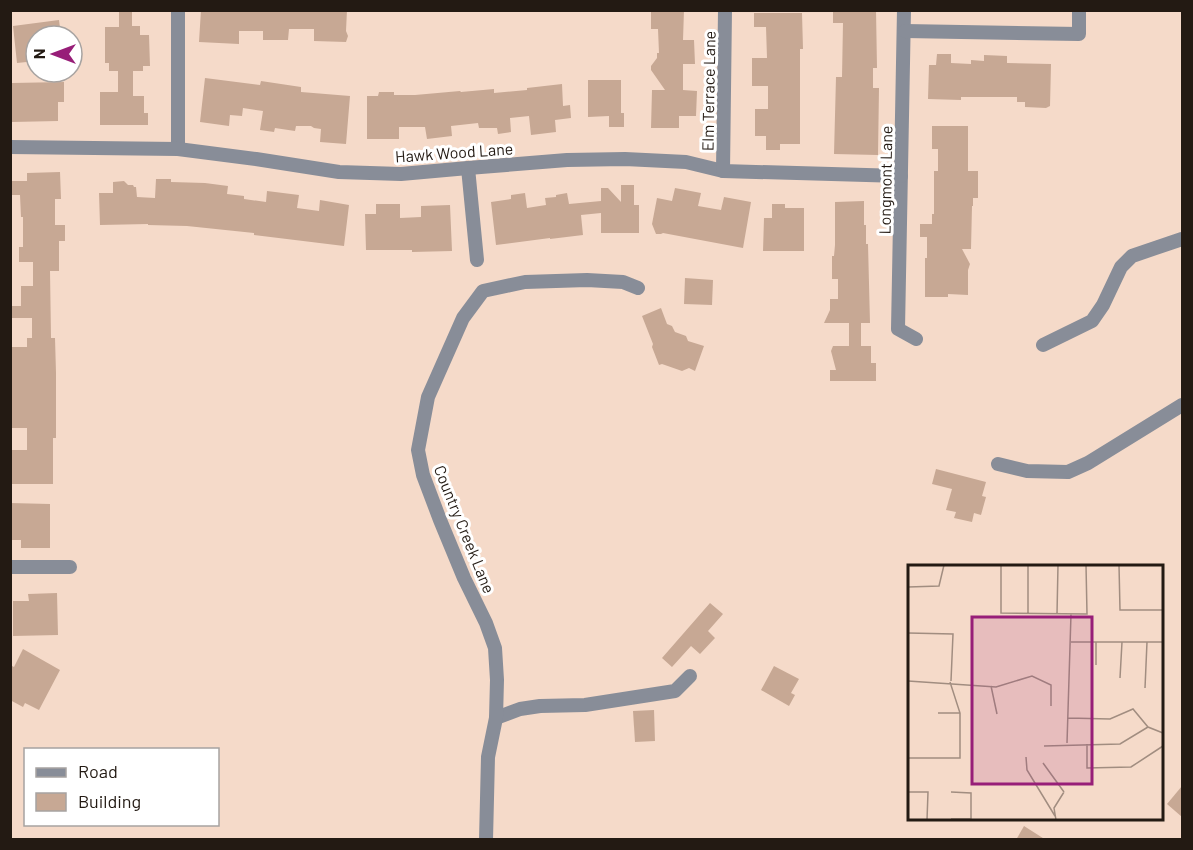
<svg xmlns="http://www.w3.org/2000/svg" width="1193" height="850" viewBox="0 0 1193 850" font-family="Barlow,sans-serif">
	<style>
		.building { fill: #c7a894 }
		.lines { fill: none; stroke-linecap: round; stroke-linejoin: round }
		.minor { stroke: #888d98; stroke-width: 14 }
		.labels { text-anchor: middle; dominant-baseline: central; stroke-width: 6; stroke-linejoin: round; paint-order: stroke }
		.street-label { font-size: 16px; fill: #231a13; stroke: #fff }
		.inset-road { fill: none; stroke: #a18d80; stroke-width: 1.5 }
		.view { fill: #971e78; fill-opacity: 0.15; stroke: #971e78; stroke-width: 3 }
		.inset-edge { fill: none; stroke: #231a13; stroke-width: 3 }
	</style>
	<rect width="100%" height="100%" fill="#f5dac9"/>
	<!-- building -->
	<g class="building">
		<polygon points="119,10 132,10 132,26 140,26 140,35 149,35 150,66 143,66 143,71 133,71 133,96 144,96 144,113 148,113 148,125 100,125 100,92 118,92 118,71 109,71 109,63 105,63 105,27 119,27"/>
		<polygon points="201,10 255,12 255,10 347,10 346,31 348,36 346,42 314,41 314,29 289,29 288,40 263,40 263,31 239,31 239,44 199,42"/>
		<polygon points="651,10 684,10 683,40 694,40 695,64 683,64 683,90 697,91 696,116 679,116 679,128 651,128 652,90 665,90 651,70 651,66 657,58 657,53 659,53 658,29 651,29"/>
		<polygon points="836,10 876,10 877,68 873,68 873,88 879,88 878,155 834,154 836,77 842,77 843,23 833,23 833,12 836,12"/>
		<polygon points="754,13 802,13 803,49 800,49 800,144 780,144 780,150 766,150 766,136 755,136 755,109 768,109 768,86 752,86 752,58 767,58 766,27 754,27"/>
		<polygon points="59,20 61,36 36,36 36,61 17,63 13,26"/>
		<polygon points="937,54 951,54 951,63 971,64 971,60 984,61 984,55 1007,56 1007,63 1051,64 1050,106 1046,108 1025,107 1025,102 1017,102 1017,97 961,97 961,100 928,99 929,65 936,65"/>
		<polygon points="205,78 260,85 261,81 301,87 301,92 350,96 346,144 320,142 321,129 314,128 311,126 296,126 295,131 275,128 274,132 260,130 263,111 243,108 242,116 230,115 229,126 200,122"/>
		<polygon points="588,80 621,80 621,113 624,113 624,127 609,127 609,116 588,117"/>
		<polygon points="64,82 64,102 58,102 58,121 12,122 12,83"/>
		<polygon points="562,84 563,106 570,105 571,118 555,120 556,132 531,135 529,116 510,118 511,132 498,134 497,128 479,128 478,123 451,126 452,136 427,139 425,127 399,127 399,139 367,139 367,96 378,96 379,92 394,92 394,95 415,95 460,91 461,92 494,89 494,93 527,90 527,88"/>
		<polygon points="932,126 968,126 968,171 978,171 978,198 973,198 973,206 972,206 971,249 962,249 970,264 968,270 968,295 948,294 948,297 925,297 925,258 927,258 927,237 920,237 920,224 932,224 932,214 934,214 934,171 938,171 938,149 932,149"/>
		<polygon points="60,172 61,199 55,199 55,225 65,225 65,241 59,241 59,271 50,271 51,338 55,338 56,373 56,438 53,438 53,484 10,484 10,450 27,450 27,428 11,428 10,347 27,347 27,338 32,338 32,318 12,318 12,306 21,306 21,286 33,286 33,262 19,262 19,247 23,247 23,217 21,217 20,195 11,195 11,181 27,181 27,173"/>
		<polygon points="156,179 171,179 171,182 205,183 228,186 227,194 244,196 244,199 266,202 267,191 299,195 297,208 319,211 320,200 349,205 344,246 254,235 254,233 187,226 148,225 148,224 100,225 99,193 113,193 113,182 124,181 128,185 133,185 134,187 136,187 137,197 155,198"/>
		<polygon points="621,185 634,185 634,205 639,205 639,233 601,233 601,213 581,215 583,235 550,239 550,238 496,245 491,202 511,199 511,195 525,193 527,208 546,205 545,198 556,197 556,195 567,193 569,204 601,201 601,188 608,188 621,202"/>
		<polygon points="675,188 701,193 698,206 721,210 724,197 751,202 743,248 663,233 661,234 656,234 652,224 657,198 672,201"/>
		<polygon points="864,201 864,225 866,225 866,244 868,244 870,323 861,323 861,346 871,346 871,363 876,363 876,381 830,381 830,370 836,370 831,351 833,346 849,346 849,323 824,323 830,310 830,299 838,299 838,279 832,279 832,256 834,256 835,245 835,202"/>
		<polygon points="376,204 400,204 400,218 421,217 421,206 450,205 452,251 412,252 412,250 366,250 365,214 376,214"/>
		<polygon points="772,204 785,204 785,208 804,208 804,251 763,251 764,218 772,218"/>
		<polygon points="685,278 713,280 712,305 684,304"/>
		<polygon points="661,308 667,324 672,326 675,332 686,336 688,341 704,346 695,371 689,368 682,371 662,364 659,365 652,347 653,344 642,316"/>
		<polygon points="936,469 986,482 982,496 986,497 981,515 974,513 972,522 954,518 956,512 946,510 952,489 932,484"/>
		<polygon points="10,503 50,504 50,548 21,548 21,540 10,540"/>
		<polygon points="57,593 58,635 13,636 13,601 29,601 28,594"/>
		<polygon points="710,603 723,614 708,631 715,638 700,654 691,646 672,667 662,658"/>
		<polygon points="23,649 60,670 39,710 25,703 23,707 10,700 10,665 14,667"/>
		<polygon points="774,666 799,679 791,693 795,695 789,706 761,690"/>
		<polygon points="654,710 655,741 635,742 633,711"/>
		<polygon points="1182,786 1182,817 1167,804"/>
		<polygon points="1024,826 1046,840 1016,840"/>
	</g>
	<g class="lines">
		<!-- minor -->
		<g class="minor">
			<polyline points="178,10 178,149"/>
			<polyline points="904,10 898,329 916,339"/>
			<polyline points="905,31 1079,34 1079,10"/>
			<polyline points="10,147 178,149 256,159 339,172 401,174 468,168 567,160 625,159 686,162 723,171 901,176"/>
			<polyline points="468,168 477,260"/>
			<polyline points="723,171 725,10"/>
			<polyline points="1043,345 1092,321 1103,305 1121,267 1132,256 1182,239"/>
			<polyline points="998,464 1027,471 1068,472 1088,463 1182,405"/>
			<polyline points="10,567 70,567"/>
			<polyline points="496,718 520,709 540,706 585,705 675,691 690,676"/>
			<polyline points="486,840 488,757 496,718 497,680 495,648 486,623 464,578 440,520 423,475 418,450 428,397 463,318 483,291 525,282 587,280 623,282 638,288"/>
		</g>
	</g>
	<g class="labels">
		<!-- street labels -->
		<g class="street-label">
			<text transform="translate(708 91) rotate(-89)">Elm Terrace Lane</text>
			<text transform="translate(454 152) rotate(-4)">Hawk Wood Lane</text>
			<text transform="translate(885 180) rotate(-89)">Longmont Lane</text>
			<text transform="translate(465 529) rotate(68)">Country Creek Lane</text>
		</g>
	</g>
	<!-- overview -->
	<g transform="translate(908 565)">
		<rect width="255" height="255" fill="#f5dac9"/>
		<path class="inset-road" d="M 93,0 L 93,48 L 179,49 L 178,0M 211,0 L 212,45 L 255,45M 0,22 L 31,21 L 36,0M 120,48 L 120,0M 149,49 L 150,0M 0,68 L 45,69 L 43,116M 163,77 L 255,77M 188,77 L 188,100M 212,113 L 214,77M 0,116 L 88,122 L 124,111 L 143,120 L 143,141M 83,121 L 89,149M 237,123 L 239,77M 30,148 L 52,148M 160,153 L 202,154 L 225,144 L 240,162 L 255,168M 159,178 L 163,49M 179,179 L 179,203 L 223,202 L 255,181M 136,181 L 212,179 L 240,162M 118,192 L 119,205 L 147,251M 0,193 L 52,193 L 52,148 L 42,117M 135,198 L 156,227M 0,227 L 20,227 L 19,255M 43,227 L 63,228 L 63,255M 43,254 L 63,254M 148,255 L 146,243 L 156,227"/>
		<path class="view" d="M 64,52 L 184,52 L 184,219 L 64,219 Z"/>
		<rect width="255" height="255" class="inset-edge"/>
	</g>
	<!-- border -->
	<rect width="1193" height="850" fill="none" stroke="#231a13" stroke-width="24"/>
	<!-- legend -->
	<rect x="24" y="748" width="195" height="78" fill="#ffffff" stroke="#a7a3a1" stroke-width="1.5"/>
	<rect x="36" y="768" width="30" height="9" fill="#888d98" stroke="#a7a3a1" stroke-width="1.5"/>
	<text x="78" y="778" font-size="18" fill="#231a13">Road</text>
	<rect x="36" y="793" width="30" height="18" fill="#c7a894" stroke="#a7a3a1" stroke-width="1.5"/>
	<text x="78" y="808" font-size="18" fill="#231a13">Building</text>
	<!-- north arrow -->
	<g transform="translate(54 54) rotate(270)"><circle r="28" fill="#ffffff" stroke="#a7a3a1" stroke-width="1.5"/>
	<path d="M0-4.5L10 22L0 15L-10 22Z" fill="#971e78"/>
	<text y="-9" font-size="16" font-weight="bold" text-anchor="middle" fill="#231a13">N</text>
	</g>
</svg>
